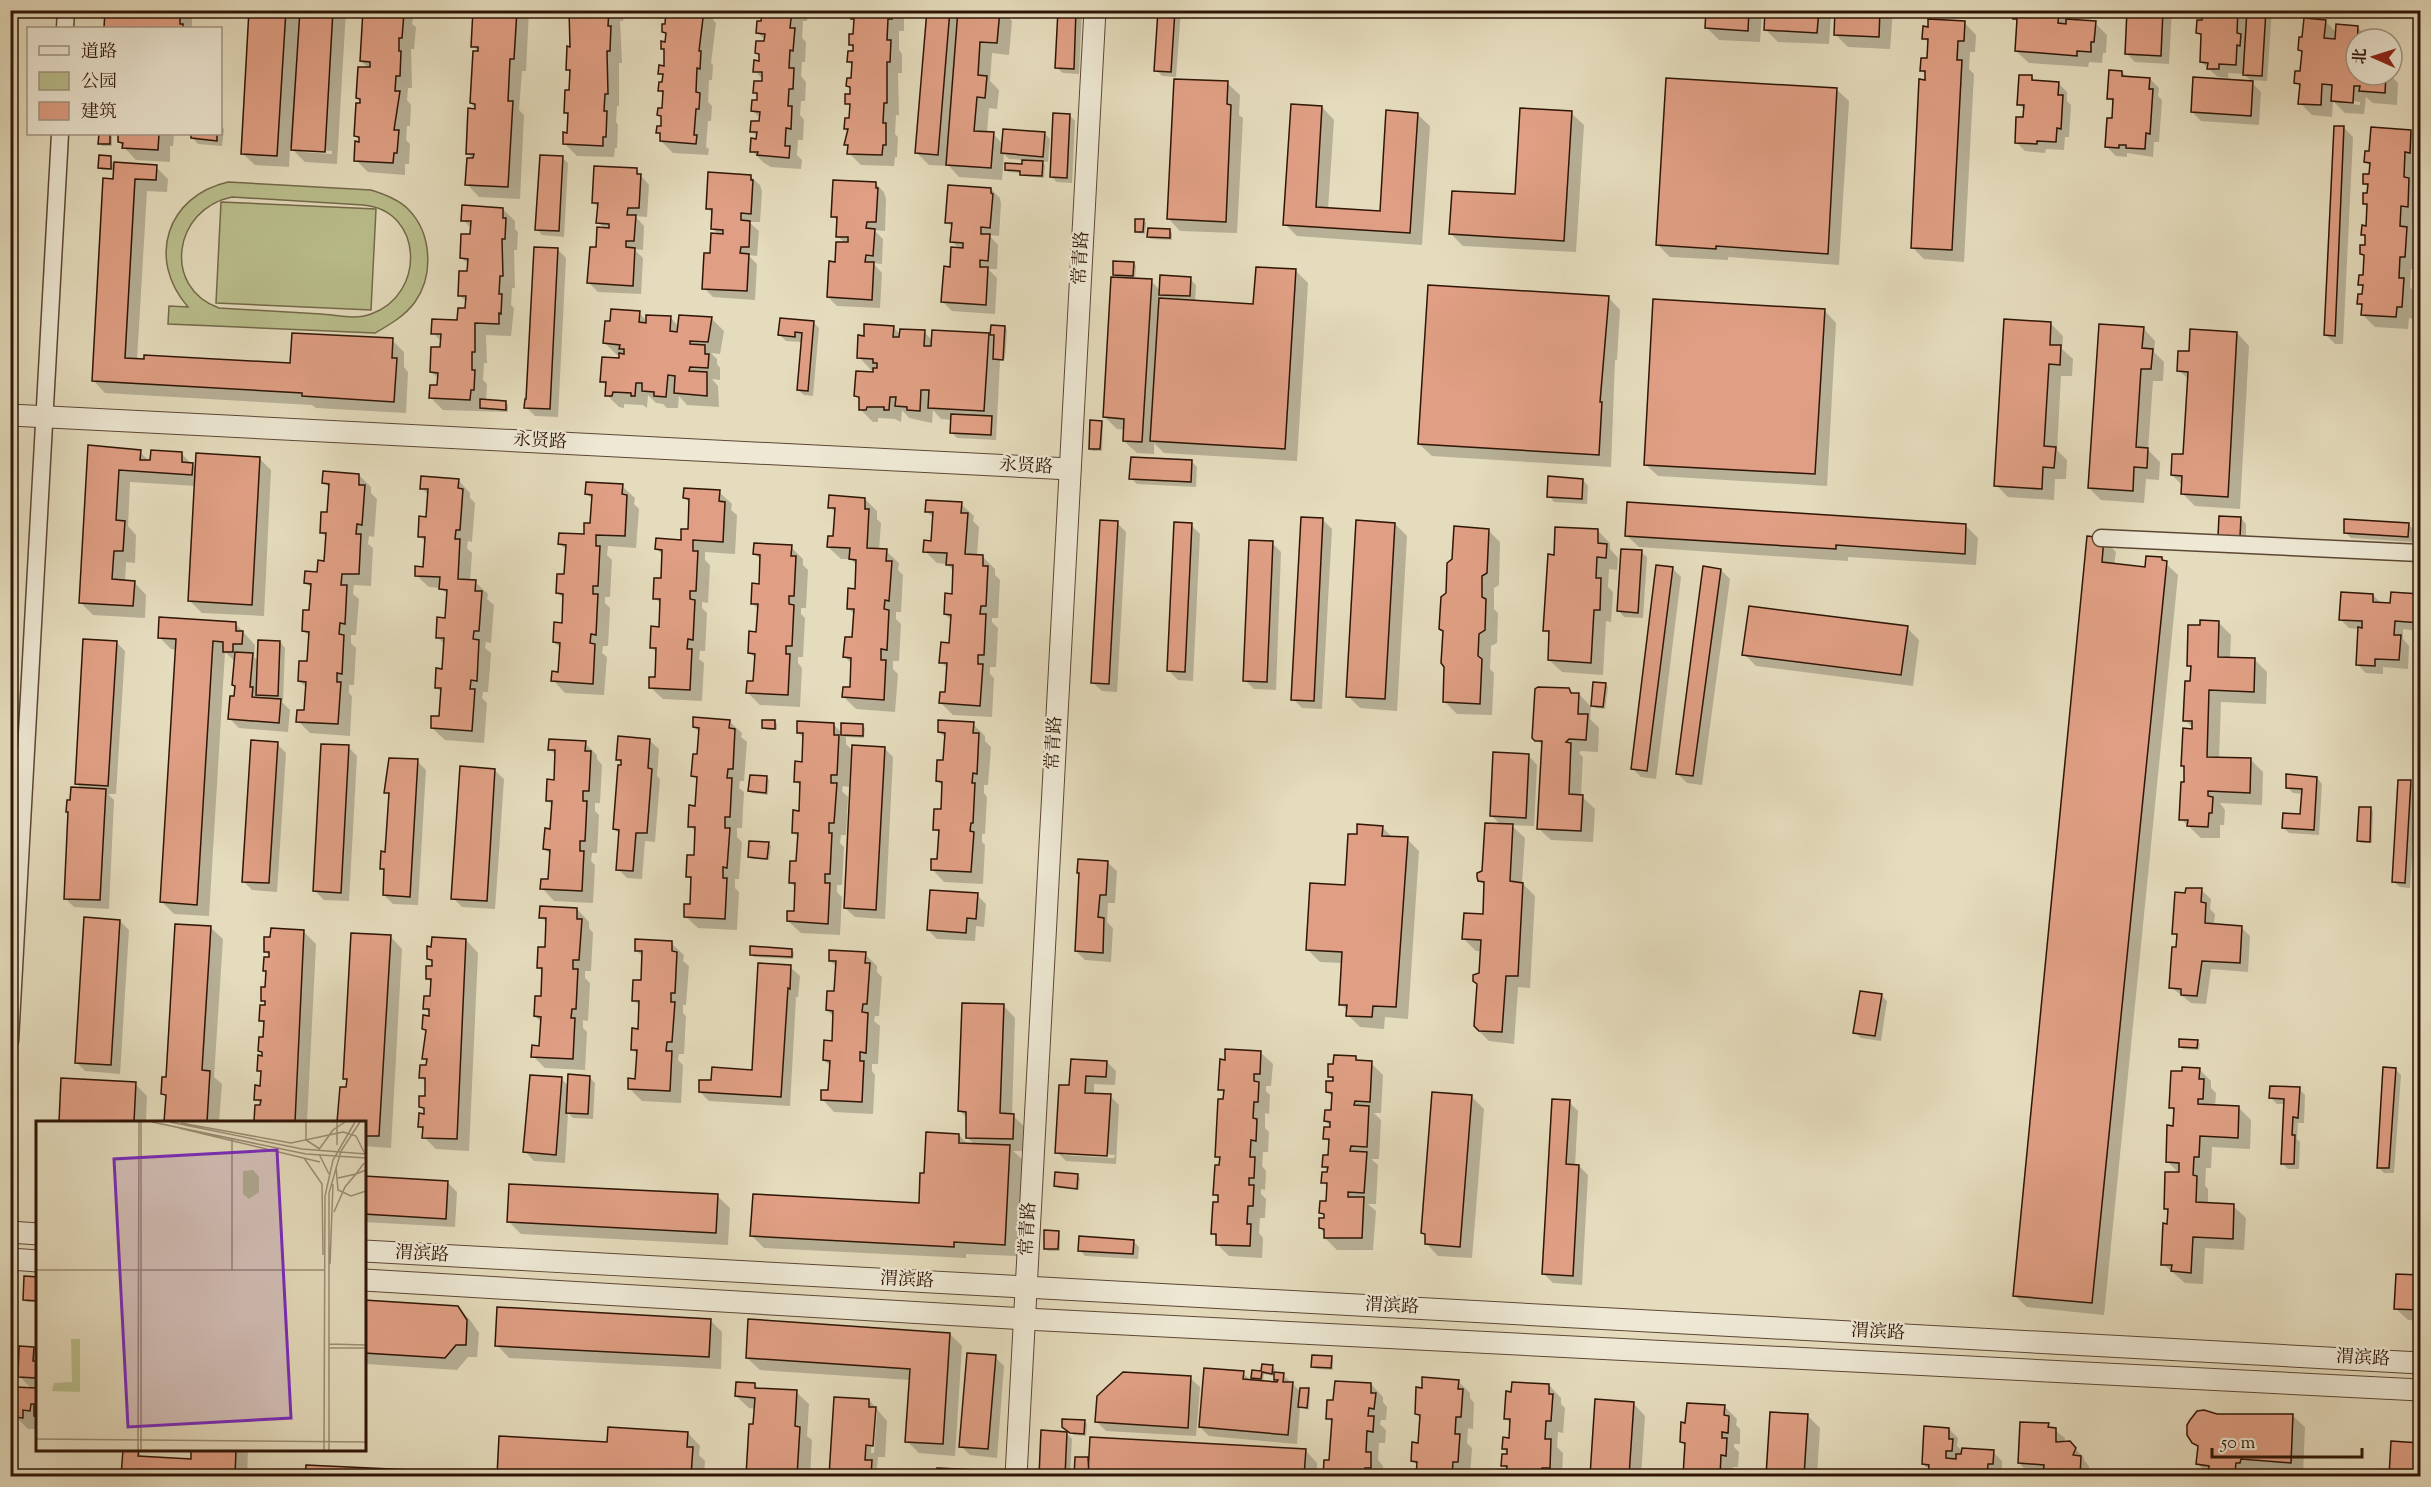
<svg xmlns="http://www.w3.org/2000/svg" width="2431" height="1487" viewBox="0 0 2431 1487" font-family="'Sorts Mill Goudy','Noto Serif SC',serif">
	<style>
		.green { fill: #babf8d; stroke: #746a4a; stroke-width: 1.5; fill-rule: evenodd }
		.shadow { fill: #0003; fill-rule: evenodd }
		.building { fill: #e09f84; stroke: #2f1506; stroke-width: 1.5 }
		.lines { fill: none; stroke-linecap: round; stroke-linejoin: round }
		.minor-casing { stroke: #5c4734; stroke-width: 19 }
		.tertiary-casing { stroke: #5c4734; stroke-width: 23 }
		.minor { stroke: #eee8d4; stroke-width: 16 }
		.tertiary { stroke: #eee8d4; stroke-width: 21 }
		.labels { text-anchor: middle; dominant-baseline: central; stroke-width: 4.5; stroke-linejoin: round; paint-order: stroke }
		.street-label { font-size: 18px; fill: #2f1506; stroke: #eee8d4 }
		.inset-road { fill: none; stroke: #9c8c74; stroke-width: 1.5 }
		.view { fill: #7b2cbf; fill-opacity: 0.15; stroke: #7b2cbf; stroke-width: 3 }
		.inset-edge { fill: none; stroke: #2f1506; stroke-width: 3 }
	</style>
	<rect width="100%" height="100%" fill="#e5dcbd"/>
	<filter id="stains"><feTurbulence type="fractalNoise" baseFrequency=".00333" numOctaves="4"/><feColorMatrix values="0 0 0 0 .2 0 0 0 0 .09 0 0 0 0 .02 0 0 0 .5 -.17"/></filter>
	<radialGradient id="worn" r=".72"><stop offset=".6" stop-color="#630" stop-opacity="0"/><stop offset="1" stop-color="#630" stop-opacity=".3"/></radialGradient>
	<!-- green -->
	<g class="green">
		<path d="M 228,182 L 371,190 C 384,194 398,199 408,209 C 432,233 434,275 415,302 C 405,316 389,325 375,333 L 168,324 L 169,306 L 188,307 C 146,259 167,196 228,182 ZM 232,197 L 363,205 C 424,210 426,295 371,314 C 356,320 337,315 321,314 C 287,312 253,310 219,308 C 162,288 173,209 232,197 Z"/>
		<polygon points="221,202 376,209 371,310 216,303"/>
	</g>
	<!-- shadow -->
	<g class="shadow">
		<polygon points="106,10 185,10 192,18 192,28 105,28"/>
		<path d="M 250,10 L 346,10 L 337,164 L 305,162 L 290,147 L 289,167 L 255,165 L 242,153 ZM 303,149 L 332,151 L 332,154 L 303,152 Z"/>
		<polygon points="364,10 414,10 412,24 416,27 414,49 411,49 412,88 408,88 407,100 411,105 410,126 407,126 406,140 410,144 409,164 405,164 405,175 368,172 356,160 361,141 355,136 361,105 358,98 369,69 361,61"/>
		<polygon points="475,10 529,10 526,71 522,71 519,110 524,115 520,199 479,197 467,184 474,160 467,153 476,110 471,103 479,52 473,46"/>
		<polygon points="571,10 624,10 623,21 620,21 622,63 619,63 619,106 617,106 616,122 618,125 617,148 615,148 614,157 577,156 564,143 568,134 569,116 565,112 570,92 571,72 568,69 572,48"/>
		<polygon points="667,10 713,10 713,20 716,23 711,63 713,65 712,80 709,80 708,102 712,106 711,121 708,121 706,147 709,149 708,155 673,153 661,141 662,136 658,132 662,127 663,119 659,115 663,110 664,95 659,90 664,84 664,78 660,73 665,67 666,51 662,48 667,44 667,36 663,32 666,26"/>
		<polygon points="758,10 808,12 807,21 803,21 802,38 806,42 805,62 802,62 801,76 806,82 805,101 801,101 800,115 804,120 803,140 798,140 797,155 802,160 801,169 771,167 764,163 752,151 758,137 752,132 761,123 761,119 753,111 758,102 759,96 754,92 763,80 755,71 761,62 761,58 756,53 768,43 757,32 763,23 763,18"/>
		<polygon points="857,10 904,11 904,31 899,31 899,50 902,54 902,73 898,73 899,115 896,115 895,134 898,137 897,157 895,157 894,166 861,165 849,153 849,148 846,144 849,131 846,128 850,120 851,107 847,103 852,95 852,90 848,86 853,80 853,66 849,62 854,48 850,44 855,36 855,21 852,18"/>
		<polygon points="929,10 1002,10 1012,21 1009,55 992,53 990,81 999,90 997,109 989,108 987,133 993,134 1003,144 1044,133 1050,139 1048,162 1040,161 1045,165 1044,178 1024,176 1021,173 1009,172 1006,170 1023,166 1024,160 1009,159 1004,154 1002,180 959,177 949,166 929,165 917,153"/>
		<polygon points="1060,10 1082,10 1079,74 1063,73 1057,68"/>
		<polygon points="1160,10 1181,10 1176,77 1162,76 1156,70"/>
		<polygon points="1708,10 1893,10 1890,49 1848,47 1836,35 1837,15 1831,15 1829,44 1778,42 1765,29 1766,11 1762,11 1760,42 1719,40 1707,28"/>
		<polygon points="2014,10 2072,10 2071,21 2095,23 2107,35 2106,53 2103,53 2102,63 2089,62 2088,67 2029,63 2016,51 2018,22 2014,18"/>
		<polygon points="2128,10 2172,10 2169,64 2135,62 2126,53"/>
		<polygon points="2204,10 2272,10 2267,81 2250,80 2244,74 2228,73 2228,78 2218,77 2201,62 2203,38 2198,33 2204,22"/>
		<path d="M 2325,21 L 2337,33 L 2357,27 L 2368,38 L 2381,39 L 2356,39 L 2356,75 L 2390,75 L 2398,83 L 2397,105 L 2373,103 L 2366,97 L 2364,114 L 2345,113 L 2333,101 L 2332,117 L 2312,115 L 2300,103 L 2301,88 L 2296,83 L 2302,73 L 2303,54 L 2299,50 L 2304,38 ZM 2343,100 L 2360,102 L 2360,105 L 2343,103 Z"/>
		<polygon points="1964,22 1976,35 1975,52 1970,52 1969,69 1974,74 1964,262 1924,259 1912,247 1926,81 1927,75 1922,70 1928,59 1929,43 1924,38"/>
		<polygon points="2392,44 2400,52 2398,73 2392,72"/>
		<polygon points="2122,72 2127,77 2150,79 2159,88 2158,96 2162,100 2159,142 2154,142 2153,157 2127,153 2127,157 2116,156 2107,147 2114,103 2109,98"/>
		<polygon points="2031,77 2037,82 2058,83 2067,92 2067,101 2071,105 2069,137 2065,137 2064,150 2046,149 2045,153 2025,151 2016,142 2024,119 2025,111 2019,104"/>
		<polygon points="1227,83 1240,95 1239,115 1243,118 1237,233 1180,231 1168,218"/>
		<polygon points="2252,83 2261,92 2259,125 2201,121 2192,112"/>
		<polygon points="1836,89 1849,101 1839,265 1728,257 1728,260 1670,257 1658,245"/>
		<polygon points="1322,107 1334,120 1328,209 1381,213 1417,114 1430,126 1422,245 1297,236 1285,224"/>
		<polygon points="1571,113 1584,125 1576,252 1463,246 1451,234 1516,196"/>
		<polygon points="1070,116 1075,121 1072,183 1057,182 1051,177"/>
		<polygon points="220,125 224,129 222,146 198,144 193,138 193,134 220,134"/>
		<polygon points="2344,128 2353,137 2343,344 2335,344 2326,335"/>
		<polygon points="2410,131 2420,141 2420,164 2417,164 2416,186 2420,191 2419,218 2413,218 2412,234 2419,240 2417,269 2411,269 2410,287 2415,292 2414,319 2409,318 2408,329 2375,327 2363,315 2363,308 2359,304 2364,296 2364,288 2360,284 2365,276 2366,258 2361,254 2366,247 2367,238 2363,234 2367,227 2368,207 2364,203 2369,195 2369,188 2364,183 2370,176 2371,167 2366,162 2371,153"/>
		<polygon points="100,134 112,134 112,146 102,146 100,143"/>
		<polygon points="120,134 172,134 174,137 173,146 170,146 170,162 136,160 119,142"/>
		<polygon points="110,157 113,164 156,167 168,179 167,192 147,191 137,360 291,364 392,340 404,352 404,367 408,372 406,413 316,408 312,405 105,393 93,380 115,170 102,170 99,168"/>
		<polygon points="562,158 568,163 564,237 542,235 537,229"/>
		<polygon points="636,170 649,185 647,217 635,216 644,226 643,250 634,249 643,258 641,294 598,292 589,283 605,229 598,222 599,208 593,203"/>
		<polygon points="750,176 760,185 762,191 760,222 749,222 759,231 757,256 748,255 757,264 755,300 713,297 704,288 712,255 719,235 712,228 713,214 707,208"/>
		<polygon points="875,183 884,192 886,199 885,231 874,230 883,239 882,264 873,263 882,273 880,308 837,306 828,297 836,263 845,243 837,236 838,222 833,216"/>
		<polygon points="991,189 1000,198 1001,204 999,236 989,235 998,245 997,269 988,269 997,278 995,314 952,311 943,302 951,268 959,249 952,241 953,228 947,222"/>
		<polygon points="503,209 515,221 515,229 518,232 517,250 514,250 515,288 512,288 511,305 514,308 511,336 486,335 487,363 484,363 483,380 487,384 486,401 505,403 508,405 508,412 443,410 430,397 438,387 439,379 431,372 442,349 442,342 433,333 458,322 467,310 467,303 460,295 469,273 469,265 462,258 471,236 472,229 463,220"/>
		<polygon points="1143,221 1146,223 1145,234 1139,233 1136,231"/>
		<polygon points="1169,231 1172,233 1172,240 1151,239 1148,236"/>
		<polygon points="557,249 566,258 558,417 535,416 526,407"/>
		<polygon points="1134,263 1136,266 1135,280 1151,281 1161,291 1190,279 1196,285 1195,302 1255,305 1295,270 1308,283 1297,461 1164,453 1154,443 1154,454 1137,453 1124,441 1125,430 1117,429 1105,417 1119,279 1114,274"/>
		<polygon points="1608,297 1620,310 1617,360 1615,360 1611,467 1432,456 1419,444"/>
		<polygon points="1824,310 1836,323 1827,486 1658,476 1645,464"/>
		<polygon points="639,313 647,321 671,318 679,327 680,316 712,319 724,331 720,354 711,353 717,359 717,364 720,368 720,380 712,379 718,386 719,407 687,405 679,396 678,408 667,408 663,404 656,403 648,395 647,408 643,405 624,404 624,408 619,407 607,395 607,387 602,381 620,360 621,355 617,355 605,343"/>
		<polygon points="813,322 819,328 813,396 804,395 798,390 802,342 786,341 780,335"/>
		<polygon points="2051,324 2063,336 2062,349 2073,359 2072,376 2061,376 2057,450 2067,460 2066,479 2055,479 2054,500 2008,497 1996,485"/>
		<polygon points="893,327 901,335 924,332 933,341 988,334 991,337 992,327 1005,327 1007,330 1005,359 1000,358 1000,361 1005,362 1000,361 996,440 957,438 951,432 952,420 941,419 933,410 932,423 909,418 902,410 901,422 895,419 878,418 878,422 873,422 860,409 861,400 856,396 874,374 874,370 871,370 859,357 865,337"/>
		<polygon points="2143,328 2155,341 2154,352 2164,362 2163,381 2153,381 2148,450 2160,462 2159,480 2146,479 2144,503 2101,500 2089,488"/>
		<polygon points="2237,333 2249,346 2240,509 2195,506 2183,494 2183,486 2172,475 2184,456 2189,380 2179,370 2190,353"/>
		<polygon points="1101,422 1103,424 1102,451 1093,451 1090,448"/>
		<polygon points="90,447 140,452 151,463 182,454 196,469 259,458 271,470 264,616 202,613 190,601 196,486 130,482 128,526 136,535 135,563 126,562 125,582 134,582 146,595 145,618 93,615 80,602"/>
		<polygon points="1191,461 1197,467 1196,487 1137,484 1131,478"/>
		<polygon points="359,475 371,487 371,493 377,499 374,537 369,536 368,544 373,548 371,586 354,585 353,594 359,599 356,635 351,635 351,643 356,648 354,685 349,685 349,693 352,696 350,736 310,733 298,721 306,712 307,688 299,681 309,663 310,637 303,630 311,612 312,589 306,583 319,573 326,562 327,538 321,532 329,514 330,489 324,482"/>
		<polygon points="458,480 470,493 470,498 475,503 472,542 468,541 467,548 472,553 470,581 475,582 488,594 487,599 494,605 491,643 486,642 485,648 491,653 488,692 483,692 482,698 487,703 484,743 445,740 432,728 441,718 442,693 436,687 444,671 445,645 437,637 446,619 448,595 441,588 429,587 416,575 424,568 426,543 420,536 428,519 429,496 422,488"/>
		<polygon points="1583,480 1588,486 1587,504 1554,502 1549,496"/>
		<polygon points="622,486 635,498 634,504 639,509 636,548 608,546 607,555 612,560 610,597 605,597 605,603 610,608 608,646 603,646 602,653 607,657 604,695 565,693 553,680 560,673 561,649 554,642 563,624 565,600 558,593 565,575 567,550 560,544 585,536 592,525 593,500 586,493"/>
		<polygon points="719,492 732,504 731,510 737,515 735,554 705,552 705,560 710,565 708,603 702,602 702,608 707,613 705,651 700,651 699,659 704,663 702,701 663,699 650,687 656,679 657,653 651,647 660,628 662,605 655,598 662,580 664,556 657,549 682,541 689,531 691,504 685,498"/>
		<polygon points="865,499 877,511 877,519 881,523 879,550 886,551 899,563 898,570 903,575 901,612 896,612 896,619 901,624 899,661 893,661 893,669 898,674 895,712 856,709 844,697 851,689 852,664 845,657 854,639 855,615 848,608 856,590 857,565 851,559 841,559 828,547 835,538 836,513 830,507"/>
		<polygon points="961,504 974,516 973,521 979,527 977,556 983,557 995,569 995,575 1000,580 998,618 992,618 992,622 998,628 996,667 990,667 990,674 994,678 992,717 953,715 941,703 947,694 948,669 941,662 951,644 952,621 945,614 953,595 954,571 947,564 937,563 925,551 933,542 934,518 927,512"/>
		<polygon points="2241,518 2246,524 2246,542 2219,535"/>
		<polygon points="1323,520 1332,529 1322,709 1302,708 1293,699"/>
		<polygon points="1117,523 1126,532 1117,692 1102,691 1092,682"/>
		<polygon points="1395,524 1407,536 1397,711 1360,708 1348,696"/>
		<polygon points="2408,524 2414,530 2413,542 2351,538 2345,532"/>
		<polygon points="1191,525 1200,534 1193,681 1178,680 1169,671"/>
		<polygon points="1966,526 1978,538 1976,565 1848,557 1848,561 1639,547 1626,535"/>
		<polygon points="1488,530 1500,542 1499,585 1494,588 1494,609 1498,613 1497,643 1491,646 1490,669 1494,673 1492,715 1457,714 1445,702"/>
		<polygon points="1598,531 1610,543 1610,549 1618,558 1617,570 1609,569 1608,587 1613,592 1611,622 1606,621 1603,675 1562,672 1549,660 1551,636 1545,630"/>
		<polygon points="10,537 18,544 12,594 10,594"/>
		<polygon points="2103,539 2116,552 2114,565 2146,569 2161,559 2178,575 2104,1315 2027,1307 2014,1295"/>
		<polygon points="1272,543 1281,552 1276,690 1254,689 1245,680"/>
		<polygon points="791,547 803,559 803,565 808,570 806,608 801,608 801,614 805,618 803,657 798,657 798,663 802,668 800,707 760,705 747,692 755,683 756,659 750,653 758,633 759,610 752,603 760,585 761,560 755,554"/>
		<polygon points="1641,552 1647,557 1643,618 1624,617 1619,611"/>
		<polygon points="1672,568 1681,577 1656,779 1641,777 1632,768"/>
		<polygon points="1721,570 1730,579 1702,785 1687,783 1678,774"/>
		<polygon points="2392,594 2420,596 2420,631 2403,629 2403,639 2409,646 2408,669 2383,667 2383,674 2366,673 2357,664 2359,629 2349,628 2340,619 2373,595 2382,604 2392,605"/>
		<polygon points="2218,622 2231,635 2230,659 2255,660 2267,672 2266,704 2221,702 2219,759 2251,760 2263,772 2262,805 2220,803 2225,810 2224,825 2220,825 2220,838 2201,838 2181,819 2186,768 2183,765 2195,730 2185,720 2191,683 2192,669 2188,665 2202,627"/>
		<polygon points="235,623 255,645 254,657 258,661 280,642 285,648 283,701 281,701 290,710 288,732 239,728 230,719 236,698 236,688 234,685 236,662 225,652 209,916 174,914 162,902 177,650 171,649 159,637"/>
		<polygon points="1907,628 1919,640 1913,686 1756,666 1744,654"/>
		<polygon points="116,642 125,651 116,794 108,794 114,800 109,909 74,907 65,898 72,801 83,790 76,783"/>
		<polygon points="1605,684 1608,687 1605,709 1595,708 1593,705"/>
		<polygon points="1568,690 1573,694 1579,694 1591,707 1590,719 1599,728 1598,752 1581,751 1579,753 1583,757 1581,796 1595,809 1593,842 1551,840 1538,828 1543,746 1534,737"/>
		<polygon points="729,721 742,733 741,737 747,742 744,781 740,781 739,788 744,792 742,828 737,828 737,837 742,842 739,879 735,879 735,888 739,892 737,930 698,928 685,916 691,906 693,882 688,876 695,857 697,833 690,826 697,808 699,781 693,776 699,756 700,733 694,727"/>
		<polygon points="775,722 777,724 777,730 766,730 764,727"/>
		<polygon points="973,724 985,736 985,741 991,747 988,785 984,785 984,793 987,797 985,834 982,834 982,842 985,845 983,884 944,882 932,869 938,861 940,834 935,829 942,811 943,786 938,781 945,762 946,738 939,732"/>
		<polygon points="834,725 842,733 863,726 865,728 864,738 846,737 846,744 851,749 849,787 843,786 842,791 848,797 846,835 841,835 840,843 844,847 842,885 837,885 837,892 842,897 840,935 801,933 788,921 795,913 796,888 790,882 798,863 799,838 793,832 800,812 802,787 796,782 803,763 804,739 798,732"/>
		<polygon points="649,740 659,749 657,776 660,779 655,842 645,841 642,879 627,878 618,869 621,835 614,829 622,764 618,760"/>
		<polygon points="585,743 597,755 597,759 602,765 600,803 595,803 595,811 599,815 597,853 592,853 591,861 595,865 593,903 554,901 542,888 550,880 551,855 545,849 552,831 553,806 547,800 555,781 556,756 550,749"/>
		<polygon points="277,744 286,753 277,892 252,890 243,881"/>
		<polygon points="348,747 357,756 349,901 324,900 315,891"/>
		<polygon points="884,748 893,757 885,919 855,917 845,908"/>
		<polygon points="1528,755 1537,765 1534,826 1511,825 1525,838 1522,883 1535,896 1530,988 1518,987 1514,1044 1489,1041 1477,1029 1482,951 1476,951 1464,939 1484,916 1486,886 1480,880 1501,825 1491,815"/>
		<polygon points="417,761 426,770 418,905 393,904 384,895 386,872 382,868 387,853 390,796 386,792"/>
		<polygon points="494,770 504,779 495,909 462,907 453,898"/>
		<polygon points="767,778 769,780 768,795 752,793 750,791"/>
		<polygon points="2317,778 2322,784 2319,835 2289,833 2284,828 2301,816 2303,794 2293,793 2287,787"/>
		<polygon points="2410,782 2416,788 2410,888 2400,887 2394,882"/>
		<polygon points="2370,809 2373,811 2372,843 2361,843 2359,841"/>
		<polygon points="1382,827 1393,838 1407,839 1419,851 1408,1019 1385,1017 1384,1029 1360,1027 1348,1015 1348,1011 1341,1004 1343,963 1320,962 1307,949 1346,886 1358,836"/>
		<polygon points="768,844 771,846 769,860 752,859 750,857"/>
		<polygon points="1107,862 1117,871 1115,903 1108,903 1107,922 1113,928 1111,962 1085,960 1076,951"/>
		<polygon points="2201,890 2211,899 2210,909 2215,914 2214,925 2241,927 2250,936 2248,972 2211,969 2206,1004 2191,1003 2171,987 2179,938 2174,933 2187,894"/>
		<polygon points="977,895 986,904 984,927 976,926 975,941 937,939 928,930"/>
		<polygon points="577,909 589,922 589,928 593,933 591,971 585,971 585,978 590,983 588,1021 583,1020 583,1028 587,1032 585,1070 545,1068 533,1056 541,1047 542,1023 535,1016 542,997 544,973 538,967 546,949 548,924 541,917"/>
		<polygon points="120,921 129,930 120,1074 85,1071 76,1062"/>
		<polygon points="210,927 223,939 214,1077 222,1084 219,1122 165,1122 167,1098 163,1094"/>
		<polygon points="303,931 316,944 307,1122 258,1122 256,1120 264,1107 256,1099 262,1087 262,1074 258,1070 266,1057 259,1051 265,1039 265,1025 261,1020 266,1004 263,1000 267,989 268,973 265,970 272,959 265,951"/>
		<polygon points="390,936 402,949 391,1148 364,1146 364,1122 339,1122 341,1089 348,1089 348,1082 345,1078"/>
		<polygon points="466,940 478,953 469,1151 436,1149 424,1137 424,1131 419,1126 425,1115 425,1112 420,1107 426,1098 427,1083 421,1077 428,1063 424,1058 427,1033 424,1029 430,1017 430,1014 425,1008 431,997 432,983 427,979 433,968 433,964 428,959"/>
		<polygon points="671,943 684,955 683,961 689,966 686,1005 683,1005 683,1013 686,1016 684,1054 679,1054 678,1060 683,1065 681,1103 642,1101 629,1088 637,1080 638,1055 632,1049 639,1030 640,1007 634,1000 642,982 643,957 636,950"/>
		<polygon points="791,950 794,953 793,959 754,957 751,954"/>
		<polygon points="865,954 877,966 877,972 882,977 879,1016 875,1016 874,1021 880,1026 878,1064 872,1064 872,1071 875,1075 873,1114 834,1112 822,1099 830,1092 831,1067 824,1060 833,1042 834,1017 827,1010 835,993 837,967 830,961"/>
		<polygon points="790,967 800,976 798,997 796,997 790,1106 709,1101 700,1092 712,1082 753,1071"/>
		<polygon points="1881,995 1887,1001 1881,1041 1861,1038 1855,1032"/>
		<polygon points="1003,1005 1015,1018 1012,1115 1026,1128 1025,1151 1013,1151 1022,1159 1016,1256 966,1254 966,1258 764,1248 752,1236 920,1204 925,1175 959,1135 968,1145 975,1145 967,1137 968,1119 960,1111"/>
		<polygon points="2197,1041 2200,1044 2199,1050 2183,1049 2180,1046"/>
		<polygon points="1260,1052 1273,1064 1271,1086 1266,1086 1266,1091 1270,1095 1269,1114 1265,1113 1265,1128 1269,1132 1268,1152 1263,1152 1262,1166 1266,1171 1265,1190 1261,1189 1261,1194 1266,1199 1265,1218 1260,1218 1259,1233 1263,1238 1262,1258 1229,1256 1217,1244 1217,1238 1213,1233 1219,1204 1219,1199 1215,1194 1221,1160 1217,1156 1225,1094 1220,1089"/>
		<polygon points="1356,1057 1360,1062 1371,1063 1383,1075 1381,1113 1374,1113 1381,1120 1379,1159 1371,1159 1378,1165 1376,1204 1368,1204 1376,1211 1373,1250 1337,1250 1325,1238 1325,1233 1320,1228 1325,1217 1321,1213 1327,1203 1328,1187 1323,1182 1329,1172 1323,1166 1330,1157 1330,1143 1325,1138 1332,1129 1326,1121 1332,1112 1333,1097 1327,1092 1336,1083 1329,1076"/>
		<path d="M 1072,1060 L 1107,1062 L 1116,1071 L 1115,1085 L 1094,1084 L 1094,1095 L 1110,1096 L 1119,1105 L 1116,1164 L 1066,1161 L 1057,1152 L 1071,1087 ZM 1064,1152 L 1115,1155 L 1114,1158 L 1064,1155 Z"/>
		<polygon points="2199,1069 2211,1081 2211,1088 2216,1093 2215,1107 2239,1108 2251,1120 2250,1149 2212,1147 2211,1168 2206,1168 2205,1186 2208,1189 2208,1204 2233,1206 2246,1218 2244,1250 2205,1248 2203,1284 2185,1283 2163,1264 2169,1213 2165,1208 2180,1174 2167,1161 2175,1127 2176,1113 2170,1107"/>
		<polygon points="2395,1069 2401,1075 2394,1173 2384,1173 2378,1167"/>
		<polygon points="589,1077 595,1083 593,1119 573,1118 568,1113 565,1163 534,1161 525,1151 561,1079 569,1086"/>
		<polygon points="62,1080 135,1084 147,1096 146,1122 60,1122"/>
		<polygon points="2299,1089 2305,1095 2304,1123 2298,1123 2297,1139 2300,1142 2299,1169 2288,1169 2282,1163 2285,1104 2277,1104 2271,1098"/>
		<polygon points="1472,1097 1484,1109 1472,1258 1438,1256 1426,1243 1426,1237 1422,1233"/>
		<polygon points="1569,1102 1578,1111 1575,1166 1579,1166 1588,1175 1582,1285 1553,1283 1544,1274"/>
		<polygon points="1078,1176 1080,1178 1079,1190 1058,1188 1055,1186"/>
		<polygon points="364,1178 448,1183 457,1192 455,1227 364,1222"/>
		<polygon points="717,1196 730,1208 728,1245 521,1234 508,1221"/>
		<polygon points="1058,1232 1060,1235 1060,1251 1048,1251 1045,1248"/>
		<polygon points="1133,1241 1139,1247 1138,1259 1085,1256 1080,1250"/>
		<polygon points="2398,1275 2420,1277 2420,1321 2408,1320 2395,1308"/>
		<polygon points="38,1278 38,1302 27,1302 25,1300"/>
		<polygon points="364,1301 458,1307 470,1320 479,1333 477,1357 468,1357 457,1370 366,1364 364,1373"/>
		<polygon points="710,1320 722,1332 721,1369 509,1358 497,1345"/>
		<polygon points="950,1334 962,1346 955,1456 919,1453 907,1441 911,1380 760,1370 747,1358"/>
		<polygon points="33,1348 38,1352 38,1422 35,1422 35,1429 28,1429 16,1417 32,1389 19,1376"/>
		<polygon points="995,1357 1004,1366 997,1458 970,1455 961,1446"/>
		<polygon points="1331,1358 1333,1360 1333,1370 1315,1369 1313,1366"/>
		<path d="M 1263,1365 L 1272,1367 L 1275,1369 L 1274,1374 L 1283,1375 L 1301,1392 L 1308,1389 L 1310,1392 L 1309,1410 L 1300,1407 L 1297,1444 L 1209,1436 L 1200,1427 L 1243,1373 L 1252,1382 L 1257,1382 L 1252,1377 L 1253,1371 L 1262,1372 ZM 1264,1374 L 1275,1376 L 1275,1379 L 1280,1384 L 1263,1382 Z"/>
		<polygon points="1190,1378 1200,1387 1196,1436 1106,1431 1097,1422"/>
		<polygon points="1458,1381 1470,1393 1470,1398 1474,1403 1473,1429 1468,1428 1467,1443 1472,1448 1470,1474 1465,1474 1465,1476 1418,1476 1418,1466 1413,1461 1420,1444 1421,1419 1416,1414 1423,1389"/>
		<polygon points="754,1384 760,1390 796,1392 809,1404 807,1436 812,1440 810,1476 748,1476 751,1425 755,1425 756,1409 749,1408 736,1396"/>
		<polygon points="1371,1384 1383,1397 1383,1402 1387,1407 1386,1420 1381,1420 1380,1424 1386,1430 1385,1443 1379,1443 1378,1460 1383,1466 1383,1476 1324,1476 1325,1462 1330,1462 1333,1424 1328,1418 1334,1402"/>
		<polygon points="1549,1385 1561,1398 1561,1404 1565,1408 1563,1433 1558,1432 1557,1447 1563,1453 1562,1476 1507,1476 1508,1470 1503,1465 1510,1455 1503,1449 1510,1439 1511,1424 1506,1419"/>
		<path d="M 835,1398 L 869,1400 L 887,1421 L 885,1457 L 878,1457 L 877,1468 L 884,1476 L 830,1476 ZM 874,1410 L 877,1412 L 874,1453 L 871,1453 Z"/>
		<polygon points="1597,1401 1633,1403 1645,1416 1641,1476 1592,1476"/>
		<polygon points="1724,1406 1737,1419 1736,1425 1740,1429 1740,1444 1734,1444 1734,1447 1739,1452 1738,1467 1733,1467 1732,1476 1684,1476 1686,1447 1681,1442 1687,1424"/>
		<polygon points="1772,1413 1808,1416 1820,1428 1817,1476 1768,1476"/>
		<polygon points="2217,1415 2292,1415 2305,1427 2303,1475 2253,1471 2252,1475 2248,1474 2247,1476 2209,1476 2198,1464"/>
		<polygon points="1084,1422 1087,1424 1086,1436 1074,1435 1063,1426"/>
		<polygon points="2048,1425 2065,1438 2064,1443 2070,1443 2084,1458 2084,1460 2089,1466 2089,1476 2045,1476 2045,1473 2028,1472 2019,1463"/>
		<polygon points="1949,1429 1958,1438 1957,1446 1961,1450 1993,1452 2002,1461 2002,1473 1997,1473 1997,1476 1929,1476 1930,1470 1923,1464"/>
		<polygon points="1043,1432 1066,1433 1072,1439 1070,1476 1040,1476"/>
		<polygon points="688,1433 700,1446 699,1455 705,1461 704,1476 498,1476 500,1438 609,1444"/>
		<polygon points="2392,1443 2420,1444 2420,1476 2390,1476"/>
		<polygon points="91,1450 102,1450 102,1452 93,1452"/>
		<polygon points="193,1450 248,1450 247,1476 123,1476 124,1451 138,1452 144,1458 192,1461"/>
		<polygon points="1305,1450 1317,1463 1317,1476 1076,1476 1077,1458 1087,1459 1090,1461"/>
		<polygon points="307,1466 432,1473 436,1476 306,1476"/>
		<polygon points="939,1469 976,1471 981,1476 938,1476"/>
	</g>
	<!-- building -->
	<g class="building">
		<polygon points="105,10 180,10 180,24 183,24 183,28 104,28"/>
		<polygon points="249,10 286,10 277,156 241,154"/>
		<polygon points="300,10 333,10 325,152 291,150"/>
		<polygon points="363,10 400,10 400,13 404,13 402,38 399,38 399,51 401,51 400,76 396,76 395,91 400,91 394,130 399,130 397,153 394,153 393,163 354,161 355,141 359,142 359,137 354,136 356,103 360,103 360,99 356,98 358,67 370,67 370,62 360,61"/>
		<polygon points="473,10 517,10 514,59 510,59 508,101 513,101 508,187 465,185 467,158 473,158 474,154 466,154 468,108 475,109 475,104 470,103 473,51 478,51 478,47 471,47"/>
		<polygon points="569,10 609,10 608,26 611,26 610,51 607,51 608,94 605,94 604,111 607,111 606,137 603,137 603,146 563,144 563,132 567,133 568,113 564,113 565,90 569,90 570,70 566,70 567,46 570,47"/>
		<polygon points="666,10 704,10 699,51 701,51 700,69 697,68 696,92 700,93 699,109 696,109 694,135 697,135 696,144 660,141 660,133 656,133 657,126 661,126 661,116 657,115 658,108 662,108 663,91 658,91 659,82 662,82 663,74 658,74 659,65 664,66 664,49 661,49 661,41 665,42 666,33 662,32 662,24 665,24"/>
		<polygon points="757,10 792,10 790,28 795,28 793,51 790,50 789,68 794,68 793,89 789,89 788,106 792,106 791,129 786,128 785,146 790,146 789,158 757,155 758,152 750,152 751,138 756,139 757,132 750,132 751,121 759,121 760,112 751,111 752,100 757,100 757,93 753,93 754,81 762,81 762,72 753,72 754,60 759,61 759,54 755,53 756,41 764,41 765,34 756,33 757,21 761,21 762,14 757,13"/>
		<polygon points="851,10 892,10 892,19 888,19 887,40 891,40 890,62 887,62 887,103 884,103 883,123 886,123 886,145 883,145 882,155 847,154 848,145 844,145 848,129 844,129 845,118 849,118 850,104 845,104 845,94 850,94 850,87 846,86 847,78 851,78 852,62 847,62 848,51 853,51 853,45 849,45 849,34 853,34 854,19 851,19"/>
		<polygon points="927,10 950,10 938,155 915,153"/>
		<polygon points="958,10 1000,10 997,43 980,42 978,75 987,76 985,98 977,97 974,131 994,132 991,168 946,165"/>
		<polygon points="1058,10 1076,10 1074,69 1055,68"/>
		<polygon points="1158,10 1175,10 1171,72 1154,71"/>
		<polygon points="1706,10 1749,10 1748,31 1705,28"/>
		<polygon points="1765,10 1819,10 1817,33 1764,30"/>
		<polygon points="1835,10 1880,10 1879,37 1834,35"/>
		<polygon points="2013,10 2059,10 2058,23 2066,24 2066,19 2096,21 2094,42 2091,42 2091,52 2077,51 2077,56 2015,51 2017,19 2013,19"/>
		<polygon points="2127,10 2163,10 2161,56 2125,54"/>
		<polygon points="2203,10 2238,10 2237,33 2241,34 2240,46 2237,45 2236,65 2219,64 2219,69 2207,69 2208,63 2200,62 2201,34 2196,33 2197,20 2202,20"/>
		<polygon points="2247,10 2266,10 2262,76 2243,75"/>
		<polygon points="2304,18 2326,20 2324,38 2335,39 2336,24 2358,26 2356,75 2386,75 2385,93 2359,91 2360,86 2354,86 2353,103 2331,101 2332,85 2322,84 2321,105 2298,104 2300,84 2294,83 2295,71 2300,71 2302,51 2298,50 2299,37 2302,37"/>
		<polygon points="1928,19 1965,21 1964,41 1958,41 1957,60 1962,60 1952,250 1911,248 1919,79 1925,80 1925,71 1920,71 1921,58 1927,58 1928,39 1922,39 1923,26 1928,27"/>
		<polygon points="2363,36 2388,38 2388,39 2363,39"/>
		<polygon points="2109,70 2122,71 2122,76 2150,78 2149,89 2153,89 2150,134 2146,133 2145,149 2126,148 2126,145 2119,145 2119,148 2105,147 2107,118 2112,118 2113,99 2107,99"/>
		<polygon points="2019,75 2032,75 2032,80 2059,82 2058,95 2063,95 2061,129 2057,128 2056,142 2037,141 2037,144 2015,143 2016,117 2023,117 2024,105 2017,105"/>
		<polygon points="2193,77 2253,81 2251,116 2191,112"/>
		<polygon points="1666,78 1837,88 1828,254 1716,246 1716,249 1656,245"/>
		<polygon points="1174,79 1228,81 1227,104 1231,105 1226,222 1167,219"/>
		<polygon points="1291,104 1322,106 1316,207 1380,211 1386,110 1418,113 1410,233 1283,225"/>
		<polygon points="1520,108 1572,111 1564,241 1449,234 1452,191 1515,194"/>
		<polygon points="1053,113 1070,114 1067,178 1050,177"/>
		<polygon points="2334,126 2344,126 2335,336 2324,335"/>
		<polygon points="2371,127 2411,130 2410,153 2405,152 2404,177 2409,178 2408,207 2401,206 2400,226 2407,227 2405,257 2400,257 2399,278 2404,278 2402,307 2397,307 2396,317 2361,315 2362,304 2357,304 2358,294 2362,294 2363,285 2358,285 2359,275 2363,275 2364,255 2360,254 2360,245 2365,245 2365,235 2361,235 2362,225 2366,226 2367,204 2363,204 2363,193 2367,193 2368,184 2363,184 2363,174 2369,174 2370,163 2364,162 2365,151 2369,151"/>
		<polygon points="1003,129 1045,132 1043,157 1001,153"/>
		<polygon points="99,134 110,134 110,144 98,144"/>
		<polygon points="118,134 161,134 159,134 158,150 122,148 123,143 118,142"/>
		<polygon points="191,134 217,134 217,141 191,138"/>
		<polygon points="99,155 111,156 111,169 98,168"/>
		<polygon points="540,155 563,156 559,231 535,230"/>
		<polygon points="1022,160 1043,161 1042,176 1020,175 1020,171 1005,170 1005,163 1022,164"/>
		<polygon points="114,162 157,165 156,180 135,179 125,358 144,359 144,355 290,363 292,333 393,338 392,358 397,358 394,402 302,396 302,393 92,381 103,178 113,179"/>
		<polygon points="594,166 637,168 637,174 641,174 639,208 628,208 627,215 636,215 634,241 626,241 626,247 635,248 633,286 587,283 590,247 596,247 597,227 609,228 609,224 596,223 598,203 592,203"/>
		<polygon points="708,172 751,175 751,180 753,180 751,214 741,213 741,220 750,221 749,247 741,247 740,253 749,254 747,291 702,289 704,253 710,253 711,233 723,234 723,230 711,229 712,209 706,209"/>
		<polygon points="833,180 876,182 876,188 878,188 876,222 867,222 866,228 875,229 873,256 866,255 865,262 874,262 872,300 827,297 829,261 835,262 836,242 848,242 848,237 836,237 837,217 831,217"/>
		<polygon points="948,185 991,188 991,193 993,194 990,228 981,227 981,234 990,234 988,261 980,260 980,267 988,267 986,305 941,302 944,266 950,267 951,247 963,248 963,243 950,242 952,223 945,223"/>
		<polygon points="462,205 503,208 503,218 506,218 505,239 502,239 503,276 500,276 499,294 502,294 501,314 499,313 499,324 475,323 475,352 472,352 472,370 475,370 474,390 471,390 470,400 429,398 430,385 437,385 438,373 430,372 431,347 440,347 441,334 431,334 432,319 457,320 458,308 465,308 466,296 458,296 459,271 467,271 468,259 460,258 461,234 470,234 471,221 461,221"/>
		<polygon points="1135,219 1144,219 1143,232 1135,232"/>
		<polygon points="1148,228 1170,229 1170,238 1147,237"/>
		<polygon points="534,247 558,248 550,409 524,408 525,399 526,399"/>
		<polygon points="1113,261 1134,262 1133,276 1113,275"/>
		<polygon points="1256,267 1296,269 1285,449 1150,441 1159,298 1253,304"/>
		<polygon points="1160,275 1191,277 1190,296 1159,295"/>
		<polygon points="1111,277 1152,279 1142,442 1123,441 1124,419 1103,417"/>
		<polygon points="1428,285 1609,296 1600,402 1602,402 1599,455 1418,444"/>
		<polygon points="1653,299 1825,309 1815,474 1644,465"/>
		<polygon points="611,309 640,311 639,322 646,323 646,315 671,316 670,331 677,332 679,315 712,317 708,342 690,341 690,344 705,345 705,354 709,354 708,368 690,367 689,371 707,372 707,396 674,393 675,376 668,375 666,397 654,396 654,392 642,391 642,383 636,383 635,396 631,396 631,393 613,392 612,396 605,396 606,382 600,382 602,357 619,358 619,353 624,354 624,349 619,349 620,345 603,343 605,321 610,321"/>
		<polygon points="780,318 814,321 808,391 797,390 802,333 795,332 795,337 778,335"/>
		<polygon points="2004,319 2051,322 2050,345 2061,345 2060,365 2049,364 2044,446 2056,447 2054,468 2043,467 2042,489 1994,486"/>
		<polygon points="864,324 894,326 893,337 899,337 900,329 925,330 924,346 931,346 932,330 989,333 984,411 928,408 929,390 921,390 920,411 907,410 907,407 895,406 896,397 890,397 889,410 884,410 884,407 867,407 866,410 859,410 859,397 854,396 856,371 873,372 873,368 877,368 877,363 873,363 873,359 857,358 858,335 864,336"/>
		<polygon points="2099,324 2144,327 2142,348 2153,349 2151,369 2141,369 2136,447 2148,448 2147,468 2134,467 2133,491 2088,488"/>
		<polygon points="991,325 1005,326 1003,360 993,359 994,335 990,335"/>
		<polygon points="2190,329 2237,332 2228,497 2181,494 2182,476 2171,475 2172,454 2183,454 2188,372 2177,371 2178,351 2189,351"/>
		<polygon points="480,399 506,401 506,410 480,408"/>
		<polygon points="951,414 992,416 991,435 950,433"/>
		<polygon points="1090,420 1102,421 1100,449 1089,449"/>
		<polygon points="88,445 141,450 140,460 150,460 151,450 182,452 182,462 193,463 192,475 119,470 116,520 125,521 123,551 114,551 112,579 135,581 133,606 79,603"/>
		<polygon points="196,453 260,457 252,605 188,601"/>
		<polygon points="1131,457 1192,460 1191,482 1129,479"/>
		<polygon points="323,471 359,474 359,485 365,485 362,525 357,524 356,534 361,534 359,574 342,574 341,585 347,585 345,624 340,623 339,634 344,635 342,674 337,673 337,682 341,682 338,724 296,722 297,710 304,710 306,682 298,681 299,661 307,661 309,632 302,631 303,610 309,610 311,584 304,583 305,571 317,572 318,560 324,561 326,533 320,533 321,512 327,512 329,484 322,483"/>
		<polygon points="421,476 459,479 458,488 463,489 460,530 456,530 455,539 460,539 458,579 476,580 475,591 482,591 479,631 474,631 473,639 479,640 477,681 471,680 470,689 475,689 472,731 431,728 431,716 439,716 441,688 435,688 436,668 442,669 444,638 436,638 437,617 445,618 447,590 439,589 440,577 415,576 415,566 423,567 425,537 418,537 419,516 426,517 428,489 420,489"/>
		<polygon points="1548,476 1583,479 1582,499 1547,497"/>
		<polygon points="586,482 623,484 622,494 627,495 625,536 596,535 596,546 600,546 598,586 593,586 593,594 598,594 596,635 591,634 590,643 595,644 593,684 551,681 552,671 558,672 560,643 553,642 554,622 562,623 563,594 556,593 557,574 564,574 566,545 558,544 559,533 584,534 584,523 590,523 592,495 585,494"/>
		<polygon points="684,488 720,490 719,501 725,502 723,542 693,540 693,551 698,551 696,591 690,591 690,599 695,600 693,640 688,639 687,649 692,649 690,690 649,688 649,677 655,677 656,648 650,648 651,626 659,627 660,599 653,599 654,578 661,578 662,550 655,549 656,538 681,540 681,529 688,529 689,499 683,498"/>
		<polygon points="829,495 865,498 865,509 869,509 867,548 887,549 886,561 892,561 889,601 885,600 884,609 889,610 887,650 881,649 881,660 886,660 884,700 842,697 843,687 850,687 851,658 843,657 845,637 852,637 854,609 847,609 848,588 855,589 856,560 849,559 850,548 827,547 828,536 833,536 835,508 828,508"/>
		<polygon points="926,500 962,502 961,513 968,513 965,554 983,555 983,566 988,566 986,606 981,606 980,614 986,614 984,655 978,655 978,664 983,664 980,706 939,703 940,692 945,692 947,663 939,663 941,642 949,643 951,615 944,614 945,593 952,594 953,565 946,565 947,553 923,552 924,540 931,541 933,512 925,512"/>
		<polygon points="1627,502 1966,524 1965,554 1836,545 1836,549 1625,536"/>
		<polygon points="2219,516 2241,517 2240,537 2218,536"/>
		<polygon points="1301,517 1323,518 1314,701 1291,700"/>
		<polygon points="2344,519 2409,523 2408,537 2344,533"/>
		<polygon points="1100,520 1118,521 1109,684 1091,683"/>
		<polygon points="1356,520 1395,523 1385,699 1346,697"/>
		<polygon points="1174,522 1192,523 1185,672 1167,671"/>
		<polygon points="1454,526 1489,529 1487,573 1482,576 1482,597 1486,599 1485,630 1479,634 1478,656 1482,659 1480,704 1443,702 1444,667 1441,663 1443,631 1439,629 1441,597 1446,593 1447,563 1452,559"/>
		<polygon points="1555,527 1598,529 1598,543 1607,544 1606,558 1597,557 1596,578 1601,578 1600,610 1594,610 1591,663 1548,660 1549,631 1543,631 1548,554 1554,555"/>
		<polygon points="2087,536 2104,538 2102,562 2145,567 2146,556 2162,557 2162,560 2167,561 2092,1303 2013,1296"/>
		<polygon points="1249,540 1273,541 1267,682 1243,681"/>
		<polygon points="754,543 792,545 791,556 796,556 794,596 789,596 789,604 794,605 792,646 786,646 786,654 790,654 788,695 746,693 747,681 753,681 755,654 748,653 749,631 756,632 758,604 751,604 752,583 759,584 760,555 753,554"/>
		<polygon points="1621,549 1642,550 1638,613 1617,611"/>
		<polygon points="1656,565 1673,567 1647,771 1631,769"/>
		<polygon points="1703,566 1721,569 1693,776 1676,774"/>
		<polygon points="2341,592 2373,594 2373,602 2390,603 2391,592 2420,594 2420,623 2395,621 2394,635 2401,635 2399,660 2375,659 2375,666 2356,665 2358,627 2362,628 2362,621 2339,620"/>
		<polygon points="1749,606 1908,626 1901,675 1742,655"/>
		<polygon points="159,617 236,622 236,631 243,631 242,644 233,644 233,652 223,652 223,642 213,641 197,905 160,902 176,639 158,638"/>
		<polygon points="2200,620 2219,621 2218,657 2255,658 2254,692 2209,690 2207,757 2251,758 2250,793 2208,791 2208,796 2213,797 2212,813 2209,813 2208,827 2187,826 2188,820 2179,820 2181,782 2184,782 2184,766 2181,766 2183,728 2192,729 2192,721 2183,721 2185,681 2190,681 2191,666 2187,666 2188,625 2200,625"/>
		<polygon points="83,639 117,641 108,786 75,784"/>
		<polygon points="258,640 280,641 278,696 256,695"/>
		<polygon points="235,652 253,653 250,687 253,687 252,697 281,699 279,723 228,719 230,696 234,696 235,686 232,685"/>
		<polygon points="1593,682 1606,683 1603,707 1591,706"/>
		<polygon points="1538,687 1569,688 1571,693 1579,693 1578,714 1588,714 1586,740 1569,739 1566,742 1571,743 1569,794 1583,795 1581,831 1537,829 1542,741 1535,741 1532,738 1535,689"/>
		<polygon points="693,717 730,720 729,728 735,729 733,769 728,769 727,778 732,778 730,817 725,817 725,828 730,828 727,868 723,867 723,878 727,878 725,919 684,917 684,904 690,904 691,877 686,877 687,855 694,855 695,827 688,827 689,805 695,806 697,777 691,776 693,754 697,754 699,728 693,727"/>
		<polygon points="762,720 775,720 775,729 762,728"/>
		<polygon points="938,720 974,722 973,733 979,733 977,774 973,773 972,783 975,783 973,823 971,823 970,831 974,832 971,872 931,870 931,859 937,859 939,830 933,830 934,809 941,809 942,782 936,781 937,760 943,760 945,733 938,732"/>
		<polygon points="797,721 834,723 834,735 839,735 837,775 831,775 831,783 837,783 834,823 829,823 829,833 832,833 830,874 825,874 825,883 830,883 828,924 787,921 787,911 794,911 795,883 789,883 790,861 796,861 798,833 792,833 793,810 799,811 800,782 794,782 795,761 802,762 803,733 797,733"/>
		<polygon points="841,723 863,724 863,736 841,735"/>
		<polygon points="618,736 650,739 648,768 652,769 647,833 636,833 633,871 616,870 619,830 613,829 618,765 621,765 621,760 616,760"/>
		<polygon points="549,739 586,741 585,751 591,751 589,791 583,791 583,801 587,801 585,841 580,841 580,851 584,851 582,891 540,889 541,879 548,879 550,850 543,849 545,828 550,829 552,801 546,801 547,779 554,780 555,750 548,750"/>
		<polygon points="251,740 278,742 269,883 242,882"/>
		<polygon points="321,744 349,745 341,893 313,891"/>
		<polygon points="852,745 885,747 876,910 844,908"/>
		<polygon points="1493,752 1529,754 1526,818 1490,816"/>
		<polygon points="389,758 418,759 410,897 383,895 384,869 380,869 381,851 385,852 389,793 384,793"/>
		<polygon points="460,766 495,769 487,901 451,899"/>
		<polygon points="2286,774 2317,777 2314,830 2282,828 2283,813 2300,814 2302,789 2286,788"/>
		<polygon points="750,775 767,776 766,793 748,791"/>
		<polygon points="2398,780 2411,780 2405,883 2392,882"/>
		<polygon points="71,787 106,789 100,900 64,899 68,812 66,812 67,800 70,800"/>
		<polygon points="2359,807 2371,807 2370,842 2357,841"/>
		<polygon points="1485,823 1513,824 1510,881 1523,883 1518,976 1506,976 1502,1032 1479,1031 1474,1026 1477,984 1473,981 1473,975 1479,973 1481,940 1462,939 1464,913 1483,914 1484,882 1478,881 1477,877 1477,873 1482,871"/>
		<polygon points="1357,824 1383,826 1382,836 1408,837 1396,1007 1373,1006 1372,1017 1346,1016 1347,1005 1339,1005 1342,952 1306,950 1310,883 1345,885 1348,834 1357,834"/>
		<polygon points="749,841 769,842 767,859 748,857"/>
		<polygon points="1078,859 1108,861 1106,895 1100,895 1098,917 1104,918 1103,953 1075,951 1079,873 1077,873"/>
		<polygon points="2186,888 2202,888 2201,902 2206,903 2205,923 2242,926 2240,963 2202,961 2197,996 2181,995 2181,989 2169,988 2172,947 2176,947 2177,934 2172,934 2175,892 2185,893"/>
		<polygon points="930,890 978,893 976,919 967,918 966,933 927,930"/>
		<polygon points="540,906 577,908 577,919 582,919 579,960 573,960 573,969 578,969 576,1009 572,1009 571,1018 575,1018 573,1059 531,1057 532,1045 539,1046 541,1017 534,1016 535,996 541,996 542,968 537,968 538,947 545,947 546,918 539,918"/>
		<polygon points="84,917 120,920 111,1065 75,1063"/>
		<polygon points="175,924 211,926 202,1070 210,1071 207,1122 164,1122 166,1095 161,1094 162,1077 166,1077"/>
		<polygon points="271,928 304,930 295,1122 259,1122 254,1121 255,1105 260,1105 261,1100 254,1100 255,1085 260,1086 261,1071 257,1071 258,1055 262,1056 262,1052 258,1051 259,1037 263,1037 264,1021 259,1021 260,1005 265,1005 265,1001 261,1001 261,987 265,987 266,971 263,971 264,957 269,957 269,952 264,952 264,937 270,937"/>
		<polygon points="351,933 391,935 379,1136 364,1136 364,1122 337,1122 340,1087 346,1087 347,1079 343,1079"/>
		<polygon points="432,937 466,939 457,1139 422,1138 423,1127 418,1127 419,1113 424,1114 424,1108 419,1107 419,1096 425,1096 425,1078 419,1078 420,1065 426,1065 427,1059 422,1059 426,1030 422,1029 423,1015 429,1016 429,1009 423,1009 424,996 430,996 431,979 426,979 426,966 432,966 432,960 427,959 427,946 431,947"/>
		<polygon points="635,939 672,941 672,951 677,952 675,993 671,993 671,1002 675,1002 672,1042 667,1042 666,1051 672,1051 670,1091 628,1089 628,1078 635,1079 637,1050 631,1050 632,1028 638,1029 639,1001 632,1001 633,980 641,980 642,951 635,951"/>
		<polygon points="750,946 792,949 792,957 750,955"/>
		<polygon points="829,950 866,952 865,963 870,963 867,1004 863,1004 862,1012 868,1013 866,1053 860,1052 860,1061 864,1061 862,1102 821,1100 821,1090 828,1090 830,1061 823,1060 824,1040 832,1041 833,1011 826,1010 827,991 834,991 836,961 829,961"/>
		<polygon points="758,963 791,965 790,989 788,988 781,1097 699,1092 699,1080 711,1080 712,1067 752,1070"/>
		<polygon points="1860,991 1882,994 1875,1036 1853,1033"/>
		<polygon points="962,1003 1004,1004 1000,1113 1014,1114 1013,1139 966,1138 966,1112 958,1111"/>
		<polygon points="2179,1039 2198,1040 2197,1048 2179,1047"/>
		<polygon points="1225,1049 1261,1051 1260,1074 1254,1074 1254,1081 1259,1082 1258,1102 1254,1102 1253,1118 1257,1119 1256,1141 1251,1140 1250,1157 1255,1157 1254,1178 1249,1178 1249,1185 1254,1185 1253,1206 1248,1206 1247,1224 1251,1224 1250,1246 1216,1245 1216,1234 1211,1234 1213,1202 1218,1202 1218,1195 1213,1195 1215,1165 1219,1165 1220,1157 1215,1157 1218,1099 1223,1099 1224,1090 1218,1090 1220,1059 1225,1060"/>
		<polygon points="1334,1055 1356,1056 1356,1060 1372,1061 1370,1102 1355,1101 1354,1105 1369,1106 1367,1147 1351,1146 1350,1151 1367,1152 1364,1193 1348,1192 1348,1197 1364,1197 1362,1238 1324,1238 1324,1229 1319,1228 1319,1218 1324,1218 1324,1214 1319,1213 1320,1201 1326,1201 1327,1183 1321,1183 1322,1172 1327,1172 1328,1167 1322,1167 1323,1155 1328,1155 1329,1139 1323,1139 1324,1127 1330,1127 1330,1122 1324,1121 1325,1110 1331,1110 1332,1093 1326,1092 1326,1081 1333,1081 1333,1077 1328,1077 1328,1064 1333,1064"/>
		<polygon points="1071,1059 1107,1061 1106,1077 1086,1076 1085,1093 1111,1094 1107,1156 1055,1153 1059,1085 1069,1085"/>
		<polygon points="2182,1067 2200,1068 2199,1079 2204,1079 2203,1099 2198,1099 2198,1104 2239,1106 2238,1138 2200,1136 2199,1157 2194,1157 2193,1175 2197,1176 2196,1202 2234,1204 2233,1239 2193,1237 2191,1273 2171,1271 2172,1265 2161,1265 2163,1223 2167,1224 2168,1209 2164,1209 2165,1172 2179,1172 2179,1163 2166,1162 2167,1125 2173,1126 2174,1108 2169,1108 2171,1071 2182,1071"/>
		<polygon points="2383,1067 2396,1068 2389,1168 2377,1168"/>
		<polygon points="568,1074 590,1076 588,1114 566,1113"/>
		<polygon points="530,1075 562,1077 556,1155 523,1152"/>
		<polygon points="61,1078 136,1082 134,1122 149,1122 59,1122"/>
		<polygon points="2270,1086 2300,1087 2298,1118 2293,1117 2292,1135 2295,1135 2294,1164 2281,1164 2284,1099 2269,1098"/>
		<polygon points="1432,1092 1472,1095 1460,1247 1425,1244 1425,1234 1421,1233"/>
		<polygon points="1552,1099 1570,1100 1566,1164 1579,1165 1573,1276 1542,1274"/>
		<polygon points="926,1132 959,1134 959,1143 1010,1145 1005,1245 954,1242 954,1247 750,1236 753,1194 919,1203 920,1173 924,1173"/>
		<polygon points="1055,1172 1078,1174 1077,1189 1054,1186"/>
		<polygon points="364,1176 448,1181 446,1219 364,1214"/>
		<polygon points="509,1184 718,1194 716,1233 507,1222"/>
		<polygon points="1044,1230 1059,1231 1058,1249 1044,1249"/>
		<polygon points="1079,1236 1134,1240 1133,1254 1078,1251"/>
		<polygon points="2396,1274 2420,1275 2420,1310 2394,1309"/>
		<polygon points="24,1276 38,1277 38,1301 23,1300"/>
		<polygon points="364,1300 458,1306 467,1320 466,1345 456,1345 445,1358 364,1353"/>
		<polygon points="497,1307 711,1319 709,1357 495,1346"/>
		<polygon points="748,1319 950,1333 943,1444 905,1442 910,1369 746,1358"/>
		<polygon points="19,1346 34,1347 33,1361 38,1361 38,1416 34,1416 34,1404 31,1404 30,1411 23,1410 23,1418 14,1417 16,1387 36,1388 36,1378 18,1377"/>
		<polygon points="967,1353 996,1355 988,1449 959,1447"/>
		<polygon points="1312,1355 1332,1356 1331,1368 1311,1367"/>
		<polygon points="1262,1364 1273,1365 1272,1374 1262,1372 1261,1379 1251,1378 1252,1370 1261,1371"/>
		<polygon points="1204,1368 1244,1371 1243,1379 1277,1382 1278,1380 1274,1380 1274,1372 1284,1373 1283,1382 1293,1382 1288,1435 1199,1427"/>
		<polygon points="1123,1372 1191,1376 1188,1428 1095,1422 1097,1396"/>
		<polygon points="1422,1377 1459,1380 1458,1389 1463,1389 1461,1417 1456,1417 1455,1434 1460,1434 1458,1462 1453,1462 1452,1476 1416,1476 1417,1462 1411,1461 1412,1442 1418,1443 1420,1415 1415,1414 1416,1387 1422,1388"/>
		<polygon points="1335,1381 1371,1383 1371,1393 1376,1393 1374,1409 1369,1408 1368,1416 1374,1416 1373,1432 1367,1431 1366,1452 1371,1452 1371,1468 1365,1468 1365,1475 1369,1476 1323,1476 1324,1460 1329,1460 1332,1419 1326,1419 1327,1400 1333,1400"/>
		<polygon points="736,1382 755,1383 755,1388 797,1390 795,1426 800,1427 797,1476 746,1476 749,1424 753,1424 755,1398 735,1396"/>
		<polygon points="1512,1382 1549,1384 1549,1394 1553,1394 1551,1421 1546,1421 1545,1439 1551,1439 1550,1468 1542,1468 1542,1476 1506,1476 1507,1466 1501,1466 1502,1454 1507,1454 1507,1449 1502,1449 1503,1437 1509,1438 1510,1419 1504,1419 1506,1391 1511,1392"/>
		<polygon points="1300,1388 1309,1388 1307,1408 1298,1407"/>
		<polygon points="834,1397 869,1399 869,1407 876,1407 873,1446 866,1445 865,1460 872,1460 871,1476 829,1476"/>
		<polygon points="1595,1399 1634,1402 1629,1476 1590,1476"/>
		<polygon points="1687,1403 1725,1405 1724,1415 1729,1416 1728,1433 1722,1432 1722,1438 1727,1438 1726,1456 1721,1455 1720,1476 1725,1476 1683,1476 1685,1443 1680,1442 1681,1422 1685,1423"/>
		<polygon points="2204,1410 2217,1414 2293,1414 2291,1463 2241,1459 2240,1463 2236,1463 2235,1472 2239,1472 2239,1476 2208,1476 2209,1466 2196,1464 2198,1446 2192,1443 2187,1435 2187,1425 2190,1420 2197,1411"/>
		<polygon points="1770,1412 1808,1414 1804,1476 1766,1476"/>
		<polygon points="1062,1419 1085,1420 1084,1434 1070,1433 1062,1427"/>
		<polygon points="2020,1422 2049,1423 2048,1427 2056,1428 2056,1442 2070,1441 2076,1448 2073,1455 2081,1456 2080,1476 2043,1476 2044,1465 2018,1463"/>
		<polygon points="1924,1426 1949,1428 1949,1439 1953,1439 1952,1451 1946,1451 1946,1458 1956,1459 1956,1454 1961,1454 1962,1448 1994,1450 1993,1464 1988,1464 1987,1476 1928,1476 1929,1465 1922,1464"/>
		<polygon points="608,1427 688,1432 687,1447 693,1447 691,1476 497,1476 499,1436 607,1442"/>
		<polygon points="1041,1430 1067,1432 1065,1476 1039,1476"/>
		<polygon points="1090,1437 1306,1449 1304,1476 1090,1476 1090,1473 1088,1473"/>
		<polygon points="2391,1441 2420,1443 2420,1476 2389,1476"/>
		<polygon points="123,1450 139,1450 138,1456 191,1459 191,1450 236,1450 235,1476 121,1476"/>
		<polygon points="1075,1457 1088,1457 1089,1476 1074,1476"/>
		<polygon points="306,1465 433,1471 433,1476 305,1476"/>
		<polygon points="937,1468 977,1470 976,1476 937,1476"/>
	</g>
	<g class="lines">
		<defs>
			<g id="minor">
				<polyline points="65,28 66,10"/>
				<polyline points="2101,538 2420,553"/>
				<polyline points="10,1041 60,134"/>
			</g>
			<g id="tertiary">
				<polyline points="10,415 1070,469"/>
				<polyline points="10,1232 38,1234"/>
				<polyline points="364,1251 2420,1363"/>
				<polyline points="10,1259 38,1261"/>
				<polyline points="364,1280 1025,1319 2420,1390"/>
				<polyline points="1016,1476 1095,10"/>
			</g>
		</defs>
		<!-- minor casing -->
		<use href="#minor" class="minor-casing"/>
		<!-- tertiary casing -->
		<use href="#tertiary" class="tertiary-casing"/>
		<!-- minor -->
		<use href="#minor" class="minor"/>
		<!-- tertiary -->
		<use href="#tertiary" class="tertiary"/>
	</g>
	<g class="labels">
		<!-- street labels -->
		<g class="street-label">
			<text transform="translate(1082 258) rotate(-87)">常青路</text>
			<text transform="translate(540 442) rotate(3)">永贤路</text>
			<text transform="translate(1026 467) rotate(3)">永贤路</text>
			<text transform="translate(1055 743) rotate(-87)">常青路</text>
			<text transform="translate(1029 1229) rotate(-87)">常青路</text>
			<text transform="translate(422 1255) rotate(3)">渭滨路</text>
			<text transform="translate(907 1281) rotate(3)">渭滨路</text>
			<text transform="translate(1392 1307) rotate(3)">渭滨路</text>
			<text transform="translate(1878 1333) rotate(3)">渭滨路</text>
			<text transform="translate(2363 1359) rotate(3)">渭滨路</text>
		</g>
	</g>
	<!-- overview -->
	<g transform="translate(36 1121)">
		<rect width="330" height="330" fill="#e5dcbd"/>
		<path d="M 217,49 L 223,56 L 223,71 L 213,78 L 207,73 L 207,50 ZM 35,218 L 44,218 L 44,271 L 16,270 L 18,262 L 36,261 Z" fill="#babf8d"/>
		<path class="inset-road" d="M 105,1 L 105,329M 116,1 L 270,33 L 330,37M 134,1 L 266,28 L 330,33M 270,1 L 270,19 L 284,28M 145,2 L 255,22 L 307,11 L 320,15 L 329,33M 143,7 L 284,41M 196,17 L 196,150M 301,24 L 301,1M 284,27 L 297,9 L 309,1M 283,33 L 293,53M 268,37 L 286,63 L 287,134M 300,46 L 302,69 L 315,75 L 330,70M 302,57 L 320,53 L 328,42M 298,91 L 309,66 L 320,53 L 330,49M 294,143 L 297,63M 0,149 L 288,149M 293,223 L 330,224M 293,227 L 330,227M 0,318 L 330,321M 102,329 L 103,1M 288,329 L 289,75 L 297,39 L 319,1M 293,329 L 293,72 L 305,30 L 324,1"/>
		<path class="view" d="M 241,29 L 255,297 L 92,306 L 78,38 Z"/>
		<rect width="330" height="330" class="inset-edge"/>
	</g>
	<!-- margin -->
	<rect width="2431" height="1487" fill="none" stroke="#e5dcbd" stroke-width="36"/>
	<rect x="12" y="12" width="2407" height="1463" fill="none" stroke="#2f1506" stroke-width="3"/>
	<rect x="18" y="18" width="2395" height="1451" fill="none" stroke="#2f1506" stroke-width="1.5"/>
	<!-- legend -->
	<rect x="27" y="27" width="195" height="108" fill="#eee8d4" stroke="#a29482" stroke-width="1.5"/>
	<rect x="39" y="46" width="30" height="9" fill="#eee8d4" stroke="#a29482" stroke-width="1.5"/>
	<text x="81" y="57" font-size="18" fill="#2f1506">道路</text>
	<rect x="39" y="72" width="30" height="18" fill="#babf8d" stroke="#a29482" stroke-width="1.5"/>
	<text x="81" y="87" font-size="18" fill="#2f1506">公园</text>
	<rect x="39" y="102" width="30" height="18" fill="#e09f84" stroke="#a29482" stroke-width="1.5"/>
	<text x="81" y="117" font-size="18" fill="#2f1506">建筑</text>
	<!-- north arrow -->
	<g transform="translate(2374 57) rotate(273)"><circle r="28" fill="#eee8d4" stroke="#a29482" stroke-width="1.5"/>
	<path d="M0-4.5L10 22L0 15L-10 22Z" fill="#8f2418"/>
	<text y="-9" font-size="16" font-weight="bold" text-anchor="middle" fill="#2f1506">北</text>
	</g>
	<!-- scale -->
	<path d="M2212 1448v9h150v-9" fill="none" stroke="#2f1506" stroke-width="3"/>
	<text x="2221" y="1448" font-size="18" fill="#2f1506" stroke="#eee8d4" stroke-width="4.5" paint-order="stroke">50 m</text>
	<rect width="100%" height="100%" filter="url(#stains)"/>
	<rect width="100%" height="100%" fill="url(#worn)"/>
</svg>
